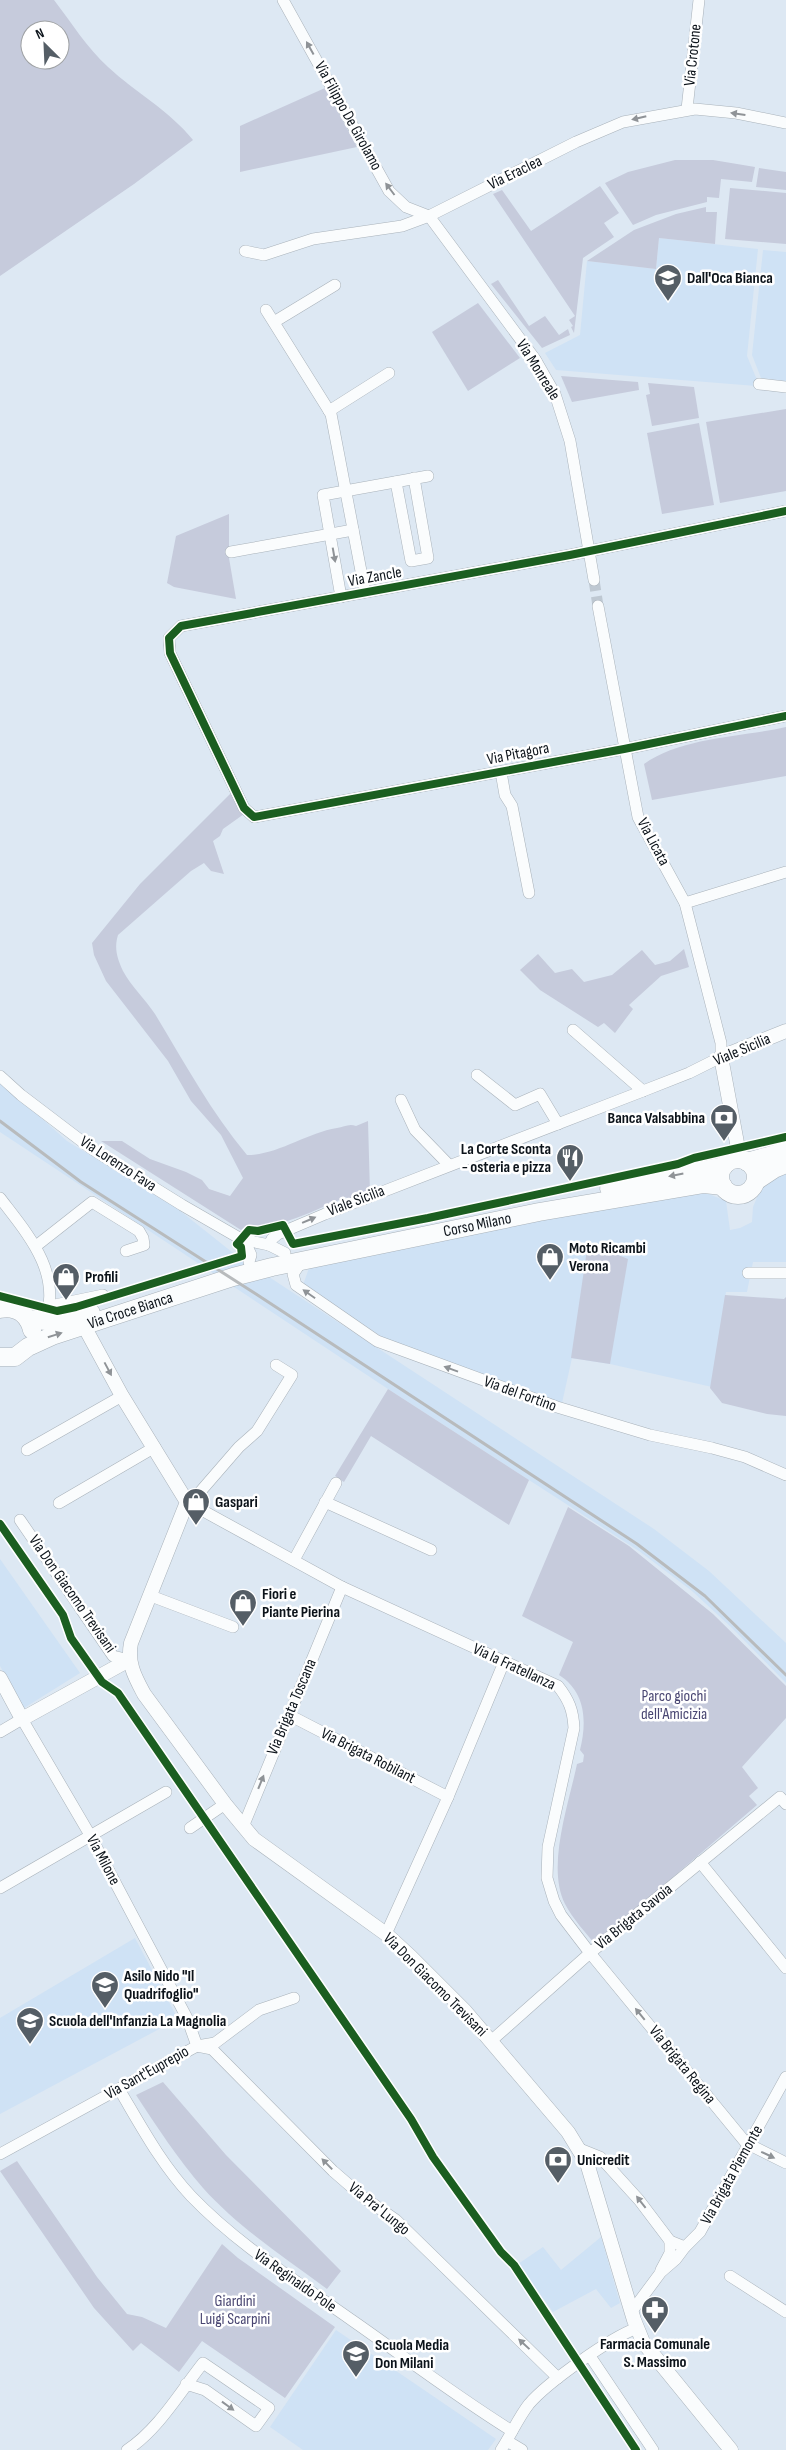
<svg xmlns="http://www.w3.org/2000/svg" width="786" height="2450" viewBox="0 0 786 2450" font-family="'Sofia Sans Condensed',sans-serif">
	<style>
		.built { fill: #cfe2f5 }
		.green { fill: #c6cbdc; fill-rule: evenodd }
		.lines { fill: none; stroke-linecap: round; stroke-linejoin: round }
		.minor-tunnel { stroke: #bec8d2; stroke-width: 11; stroke-dasharray: 11 5.5; stroke-linecap: butt }
		.minor-casing { stroke: #a9b2ba; stroke-width: 12 }
		.tertiary-casing { stroke: #a9b2ba; stroke-width: 15 }
		.primary-casing { stroke: #a9b2ba; stroke-width: 19 }
		.minor { stroke: #fafcfd; stroke-width: 11 }
		.tertiary { stroke: #fafcfd; stroke-width: 14 }
		.primary { stroke: #fafcfd; stroke-width: 18 }
		.rail { stroke: #b8bbbd; stroke-width: 3 }
		.cycleway-casing { stroke: #fff; stroke-width: 11 }
		.cycleway { stroke: #1b5e20; stroke-width: 8 }
		.oneway { fill: #8f9397 }
		.labels { text-anchor: middle; dominant-baseline: central; stroke-width: 5; stroke-linejoin: round; paint-order: stroke }
		.street-label { font-size: 16px; fill: #0c131a; stroke: #fff }
		.poi-label { font-size: 16px; font-weight: bold; fill: #0c131a; stroke: #fff; text-anchor: start }
		.park-label { font-size: 16px; fill: #494672; stroke: #fff }
	</style>
	<rect width="100%" height="100%" fill="#dde8f3"/>
	<!-- built -->
	<g class="built">
		<polygon points="659,238 758,249 747,356 757,380 756,386 556,370 545,353 580,335 587,261 656,269"/>
		<polygon points="763,250 786,252 786,381 761,378 752,355"/>
		<polygon points="0,1081 67,1141 174,1206 237,1256 654,1529 709,1571 786,1643 786,1683 732,1628 692,1591 639,1551 388,1389 0,1132"/>
		<polygon points="786,1172 786,1262 753,1262 747,1292 726,1292 712,1387 610,1364 572,1358 562,1403 402,1350 303,1285 309,1268 429,1240 697,1192 706,1193 726,1201 730,1230 740,1228 752,1222 753,1207 763,1183"/>
		<polygon points="0,1559 80,1673 24,1708 0,1666"/>
		<polygon points="135,1938 178,2019 0,2114 0,2018"/>
		<polygon points="601,2237 620,2303 611,2308 596,2289 553,2312 518,2264 543,2247 561,2270"/>
		<polygon points="336,2330 496,2439 488,2450 303,2450 270,2427"/>
	</g>
	<!-- green -->
	<g class="green">
		<path d="M 0,0 L 54,0 C 71,22 87,48 108,67 C 135,92 170,111 193,140 L 134,184 L 0,276 ZM 30,30 L 60,30 L 60,60 L 30,60 Z"/>
		<polygon points="325,88 357,147 240,172 240,126"/>
		<polygon points="675,160 713,160 755,167 752,182 721,179 719,198 707,197 707,202 656,215 633,225 605,183 628,172"/>
		<polygon points="759,168 786,172 786,190 756,187"/>
		<polygon points="600,186 619,213 604,223 614,237 583,258 574,333 571,327 573,326 569,320 575,316 493,194 502,190 531,231"/>
		<polygon points="730,188 786,193 786,244 725,239"/>
		<polygon points="706,207 706,212 717,212 715,244 659,238 656,269 587,261 634,230 676,214"/>
		<polygon points="498,280 529,326 545,316 559,335 568,329 570,335 542,348 491,284"/>
		<polygon points="478,303 520,358 468,391 432,332"/>
		<polygon points="561,376 638,382 639,390 572,402"/>
		<polygon points="648,383 694,387 699,418 652,426 646,395 650,394"/>
		<polygon points="786,409 786,491 720,503 706,422"/>
		<polygon points="699,423 714,505 662,514 647,433"/>
		<polygon points="229,514 229,558 236,599 174,587 167,583 176,536"/>
		<path d="M 786,727 L 786,776 L 652,800 L 644,764 C 681,737 742,737 786,727 Z"/>
		<path d="M 233,791 L 244,814 L 223,829 L 220,836 L 213,841 L 224,874 L 211,871 L 204,863 L 191,871 L 118,935 C 114,948 117,958 123,971 C 131,986 145,999 155,1014 C 184,1062 211,1112 247,1155 C 278,1155 306,1133 337,1128 C 344,1127 349,1123 356,1126 L 368,1121 L 370,1193 L 349,1202 L 346,1197 C 319,1208 275,1232 247,1225 L 241,1230 L 101,1141 L 122,1141 L 150,1159 L 186,1172 L 202,1180 L 209,1189 L 230,1196 L 243,1178 L 221,1135 L 191,1101 L 168,1061 L 106,981 L 94,955 L 92,943 L 140,884 Z"/>
		<polygon points="684,949 689,967 661,976 629,1005 633,1009 615,1033 604,1023 598,1027 540,990 520,970 538,954 555,973 572,969 584,982 612,975 642,950 655,965 670,961"/>
		<polygon points="588,1243 628,1259 610,1364 571,1358"/>
		<polygon points="725,1295 784,1299 786,1297 786,1416 767,1414 722,1403 710,1388"/>
		<polygon points="388,1389 529,1480 509,1525 371,1436 344,1482 335,1476"/>
		<path d="M 568,1507 L 629,1546 L 713,1614 L 786,1686 L 786,1718 L 742,1767 L 758,1788 L 749,1796 L 757,1805 L 595,1944 C 585,1932 573,1919 565,1904 C 546,1867 569,1803 577,1764 L 583,1762 L 584,1755 L 580,1750 C 587,1722 586,1692 559,1675 L 573,1642 L 522,1616 Z"/>
		<path d="M 163,2082 L 226,2155 L 341,2271 L 327,2289 C 284,2257 239,2228 203,2188 C 178,2159 157,2127 136,2095 Z"/>
		<polygon points="17,2161 97,2277 127,2314 142,2317 166,2328 222,2244 238,2258 335,2327 285,2398 202,2341 179,2372 141,2343 133,2351 94,2308 0,2171"/>
	</g>
	<g class="lines">
		<!-- minor-tunnel -->
		<polyline class="minor-tunnel" points="594,580 598,606"/>
		<defs>
			<g id="minor">
				<polyline points="283,0 389,191 406,207 429,216"/>
				<polyline points="687,109 699,0"/>
				<polyline points="429,216 535,359 555,394 570,441 594,580"/>
				<polyline points="245,251 264,255 313,239 402,226 429,216 576,142 623,122 695,109 736,113 786,123"/>
				<polyline points="266,310 331,414 365,592"/>
				<polyline points="274,322 335,285"/>
				<polyline points="759,384 786,387"/>
				<polyline points="329,411 389,373"/>
				<polyline points="396,482 411,561 428,558 414,478"/>
				<polyline points="786,511 570,555 181,626 169,638 170,653 244,808 254,817 624,749 786,716"/>
				<polyline points="231,552 353,530"/>
				<polyline points="341,597 323,495 428,476"/>
				<polyline points="501,772 505,795 512,806 529,893"/>
				<polyline points="685,903 786,872"/>
				<polyline points="573,1030 643,1091"/>
				<polyline points="477,1075 515,1105 540,1094 558,1124"/>
				<polyline points="0,1076 21,1095 92,1149 182,1205 241,1239 269,1245 285,1253"/>
				<polyline points="401,1100 415,1130 449,1165"/>
				<path d="M 0,1198 C 29,1236 61,1271 46,1321"/>
				<polyline points="245,1241 251,1255 249,1262"/>
				<polyline points="269,1245 272,1239 278,1234 325,1214 643,1091 689,1073 721,1057 721,1043 685,903 638,817 598,606"/>
				<polyline points="36,1246 92,1202 139,1231 143,1238 144,1245 126,1251"/>
				<polyline points="302,1261 293,1274 296,1285 377,1341 557,1407 650,1435 712,1448 745,1457 786,1475"/>
				<polyline points="748,1273 786,1273"/>
				<polyline points="50,1306 103,1295"/>
				<path d="M 276,1365 L 292,1375 L 257,1431 L 239,1447 L 200,1492 L 187,1502 L 342,1587 L 558,1686 C 569,1700 573,1710 574,1728 L 548,1847 L 547,1878 L 554,1901 L 561,1915 L 590,1953 L 746,2143 L 786,2163"/>
				<polyline points="27,1450 122,1396"/>
				<polyline points="325,1502 431,1550"/>
				<polyline points="59,1503 155,1447"/>
				<polyline points="20,1520 113,1656 129,1660"/>
				<polyline points="294,1560 336,1483"/>
				<polyline points="151,1596 233,1627"/>
				<polyline points="289,1715 448,1797"/>
				<polyline points="0,1732 22,1719 90,1835 187,2018 197,2046"/>
				<polyline points="243,1827 342,1587"/>
				<polyline points="190,1828 225,1804"/>
				<polyline points="700,1862 786,1968"/>
				<polyline points="0,1888 166,1792"/>
				<polyline points="386,1934 448,1797 504,1662"/>
				<polyline points="491,2041 590,1953 780,1797 786,1804"/>
				<polyline points="197,2046 212,2049 333,2171 363,2197 396,2220 558,2378"/>
				<path d="M 119,2089 C 141,2126 161,2164 191,2196 C 239,2246 297,2281 353,2321 C 406,2358 457,2397 512,2431"/>
				<polyline points="580,2149 600,2157 639,2200 670,2241 685,2247"/>
				<polyline points="0,2154 197,2046 215,2043 259,2010 294,1998"/>
				<polyline points="661,2270 670,2253 670,2241"/>
				<polyline points="730,2276 786,2312"/>
				<polyline points="632,2311 661,2272 676,2259 685,2247 700,2232 786,2077"/>
				<polyline points="590,2356 653,2450"/>
				<polyline points="507,2441 522,2450"/>
				<path d="M 127,2450 C 158,2430 180,2392 203,2363 L 269,2408 L 256,2426 L 205,2390 L 186,2384"/>
				<path d="M 501,2450 C 511,2435 518,2418 529,2404 C 548,2382 610,2338 637,2328"/>
			</g>
			<g id="tertiary">
				<polyline points="740,1159 721,1057 786,1031"/>
				<path d="M 84,1326 L 122,1396 L 187,1502 L 131,1643 C 127,1663 135,1677 144,1694 L 225,1804 L 254,1839 L 386,1934 L 411,1957 L 465,2011 L 568,2132 L 587,2163 L 634,2320 L 643,2342 L 731,2450"/>
				<polyline points="0,1678 22,1719 129,1660"/>
			</g>
			<g id="primary">
				<circle cx="738" cy="1177" r="18"/>
				<polyline points="747,1162 786,1151"/>
				<polyline points="756,1181 774,1169 786,1164"/>
				<polyline points="609,1188 724,1166"/>
				<path d="M 0,1309 C 16,1306 28,1314 32,1330"/>
				<polyline points="28,1319 46,1321 91,1313"/>
				<path id="s1" d="M 0,1357 L 15,1357 L 28,1347 L 52,1336 L 233,1277 L 272,1267 L 539,1212 L 704,1184 L 723,1186"/>
			</g>
		</defs>
		<!-- minor casing -->
		<use href="#minor" class="minor-casing"/>
		<!-- tertiary casing -->
		<use href="#tertiary" class="tertiary-casing"/>
		<!-- primary casing -->
		<use href="#primary" class="primary-casing"/>
		<!-- minor -->
		<use href="#minor" class="minor"/>
		<!-- tertiary -->
		<use href="#tertiary" class="tertiary"/>
		<!-- primary -->
		<use href="#primary" class="primary"/>
		<!-- rail -->
		<polyline class="rail" points="0,1121 81,1182 256,1294 637,1544 705,1596 786,1675"/>
		<defs>
			<g id="cycleway">
				<polyline points="786,511 570,555 181,626 169,638 170,653 244,808 254,817 624,749 786,716"/>
				<polyline points="0,1296 57,1311 76,1307 242,1256 241,1247 237,1244 249,1230 258,1231 283,1225 293,1244 428,1218 678,1164 694,1158 786,1137"/>
				<polyline points="0,1524 63,1615 71,1638 102,1682 118,1693 411,2119 433,2157 501,2252 514,2265 636,2450"/>
			</g>
		</defs>
		<!-- cycleway casing -->
		<use href="#cycleway" class="cycleway-casing"/>
		<!-- cycleway -->
		<use href="#cycleway" class="cycleway"/>
	</g>
	<!-- one-way arrows -->
	<defs><path id="oneway-solid" d="M-6-.8H1V-3.2L6.5 0L1 3.2V.8H-6Z" transform="scale(1.25)"/></defs>
	<g class="oneway">
		<use href="#oneway-solid" transform="translate(310 48) rotate(-119)"/>
		<use href="#oneway-solid" transform="translate(738 114) rotate(-172)"/>
		<use href="#oneway-solid" transform="translate(639 118) rotate(167)"/>
		<use href="#oneway-solid" transform="translate(390 189) rotate(-127)"/>
		<use href="#oneway-solid" transform="translate(334 555) rotate(80)"/>
		<use href="#oneway-solid" transform="translate(676 1175) rotate(169)"/>
		<use href="#oneway-solid" transform="translate(309 1220) rotate(-23)"/>
		<use href="#oneway-solid" transform="translate(309 1294) rotate(-145)"/>
		<use href="#oneway-solid" transform="translate(55 1335) rotate(-17)"/>
		<use href="#oneway-solid" transform="translate(108 1369) rotate(62)"/>
		<use href="#oneway-solid" transform="translate(451 1369) rotate(-160)"/>
		<use href="#oneway-solid" transform="translate(261 1782) rotate(-68)"/>
		<use href="#oneway-solid" transform="translate(640 2014) rotate(-129)"/>
		<use href="#oneway-solid" transform="translate(768 2155) rotate(25)"/>
		<use href="#oneway-solid" transform="translate(327 2164) rotate(-134)"/>
		<use href="#oneway-solid" transform="translate(641 2202) rotate(-128)"/>
		<use href="#oneway-solid" transform="translate(524 2344) rotate(-137)"/>
		<use href="#oneway-solid" transform="translate(228 2406) rotate(36)"/>
	</g>
	<!-- icons -->
	<defs>
		<symbol id="school-pin" viewBox="-11 -11 22 30"><path d="M0 17L-7.5 6A9.5 9.5 0 1 1 7.5 6Z" fill="#555e66" stroke="#fff"/><path d="M0-5L7-2L0 1L-7-2ZM-4 1L0 2.5L4 1V4Q0 6-4 4Z" fill="#fff"/></symbol>
		<symbol id="bank-pin" viewBox="-11 -11 22 30"><path d="M0 17L-7.5 6A9.5 9.5 0 1 1 7.5 6Z" fill="#555e66" stroke="#fff"/><path d="M-6-4H6V4H-6ZM0-2.3a2.3 2.3 0 1 0 0 4.6a2.3 2.3 0 1 0 0-4.6Z" fill="#fff"/></symbol>
		<symbol id="restaurant-pin" viewBox="-11 -11 22 30"><path d="M0 17L-7.5 6A9.5 9.5 0 1 1 7.5 6Z" fill="#555e66" stroke="#fff"/><path d="M-5-6h1v4h1v-4h1v4h1v-4h1v5L-1.5 .5V6h-2V.5L-5-1ZM5-6V6H3V1.5H1.5Q1.5-4 5-6Z" fill="#fff"/></symbol>
		<symbol id="shop-pin" viewBox="-11 -11 22 30"><path d="M0 17L-7.5 6A9.5 9.5 0 1 1 7.5 6Z" fill="#555e66" stroke="#fff"/><path d="M-5-2.5h2.3a2.7 3.5 0 0 1 5.4 0H5L5.5 6h-11ZM-1.5-2.5h3a1.5 2.3 0 0 0-3 0Z" fill="#fff"/></symbol>
		<symbol id="pharmacy-pin" viewBox="-11 -11 22 30"><path d="M0 17L-7.5 6A9.5 9.5 0 1 1 7.5 6Z" fill="#555e66" stroke="#fff"/><path d="M-2-6h4v4h4v4h-4v4h-4v-4h-4v-4h4Z" fill="#fff"/></symbol>
	</defs>
	<g fill-rule="evenodd">
		<use href="#school-pin" x="652" y="262" width="32" height="43"/>
		<use href="#bank-pin" x="708" y="1102" width="32" height="43"/>
		<use href="#restaurant-pin" x="554" y="1142" width="32" height="43"/>
		<use href="#shop-pin" x="534" y="1241" width="32" height="43"/>
		<use href="#shop-pin" x="50" y="1261" width="32" height="43"/>
		<use href="#shop-pin" x="180" y="1486" width="32" height="43"/>
		<use href="#shop-pin" x="227" y="1587" width="32" height="43"/>
		<use href="#school-pin" x="89" y="1969" width="32" height="43"/>
		<use href="#school-pin" x="14" y="2005" width="32" height="43"/>
		<use href="#bank-pin" x="542" y="2144" width="32" height="43"/>
		<use href="#pharmacy-pin" x="639" y="2294" width="32" height="43"/>
		<use href="#school-pin" x="340" y="2338" width="32" height="43"/>
	</g>
	<g class="labels">
		<!-- street labels -->
		<g class="street-label">
			<text transform="translate(693 55) rotate(-84)">Via Crotone</text>
			<text transform="translate(348 116) rotate(61)">Via Filippo De Girolamo</text>
			<text transform="translate(515 173) rotate(-26)">Via Eraclea</text>
			<text transform="translate(538 370) rotate(58)">Via Monreale</text>
			<text transform="translate(375 577) rotate(-10)">Via Zancle</text>
			<text transform="translate(518 754) rotate(-11)">Via Pitagora</text>
			<text transform="translate(653 842) rotate(62)">Via Licata</text>
			<text transform="translate(742 1050) rotate(-23)">Viale Sicilia</text>
			<text transform="translate(118 1164) rotate(33)">Via Lorenzo Fava</text>
			<text transform="translate(356 1201) rotate(-21)">Viale Sicilia</text>
			<text stroke="none"><textPath href="#s1" startOffset="498">Corso Milano</textPath></text>
			<text stroke="none"><textPath href="#s1" startOffset="140">Via Croce Bianca</textPath></text>
			<text transform="translate(520 1394) rotate(20)">Via del Fortino</text>
			<text transform="translate(72 1594) rotate(55)">Via Don Giacomo Trevisani</text>
			<text transform="translate(514 1667) rotate(25)">Via la Fratellanza</text>
			<text transform="translate(292 1707) rotate(-67)">Via Brigata Toscana</text>
			<text transform="translate(368 1756) rotate(27)">Via Brigata Robilant</text>
			<text transform="translate(103 1860) rotate(62)">Via Milone</text>
			<text transform="translate(634 1917) rotate(-39)">Via Brigata Savoia</text>
			<text transform="translate(435 1985) rotate(45)">Via Don Giacomo Trevisani</text>
			<text transform="translate(682 2065) rotate(51)">Via Brigata Regina</text>
			<text transform="translate(147 2073) rotate(-29)">Via Sant'Euprepio</text>
			<text transform="translate(732 2175) rotate(-61)">Via Brigata Piemonte</text>
			<text transform="translate(379 2209) rotate(39)">Via Pra' Lungo</text>
			<text transform="translate(295 2281) rotate(35)">Via Reginaldo Pole</text>
		</g>
		<!-- poi labels -->
		<g class="poi-label">
			<text x="687" y="278">Dall'Oca Bianca</text>
			<text x="705" y="1118" text-anchor="end">Banca Valsabbina</text>
			<text x="551" y="1149" text-anchor="end">La Corte Sconta<tspan x="551" dy="18">- osteria e pizza</tspan></text>
			<text x="569" y="1248">Moto Ricambi<tspan x="569" dy="18">Verona</tspan></text>
			<text x="85" y="1277">Profili</text>
			<text x="215" y="1502">Gaspari</text>
			<text x="262" y="1594">Fiori e<tspan x="262" dy="18">Piante Pierina</tspan></text>
			<text x="124" y="1976">Asilo Nido "Il<tspan x="124" dy="18">Quadrifoglio"</tspan></text>
			<text x="49" y="2021">Scuola dell'Infanzia La Magnolia</text>
			<text x="577" y="2160">Unicredit</text>
			<text x="655" y="2344" text-anchor="middle">Farmacia Comunale<tspan x="655" dy="18">S. Massimo</tspan></text>
			<text x="375" y="2345">Scuola Media<tspan x="375" dy="18">Don Milani</tspan></text>
		</g>
		<!-- park labels -->
		<g class="park-label">
			<text x="674" y="1696">Parco giochi<tspan x="674" dy="18">dell'Amicizia</tspan></text>
			<text x="235" y="2301">Giardini<tspan x="235" dy="18">Luigi Scarpini</tspan></text>
		</g>
	</g>
	<!-- north arrow -->
	<g transform="translate(45 45) rotate(336)"><circle r="24" fill="#ffffff" stroke="#9ea1a3"/>
	<path d="M0-4L9 19L0 12L-9 19Z" fill="#555e66"/>
	<text y="-8" font-size="14" font-weight="bold" text-anchor="middle" fill="#0c131a">N</text>
	</g>
</svg>
